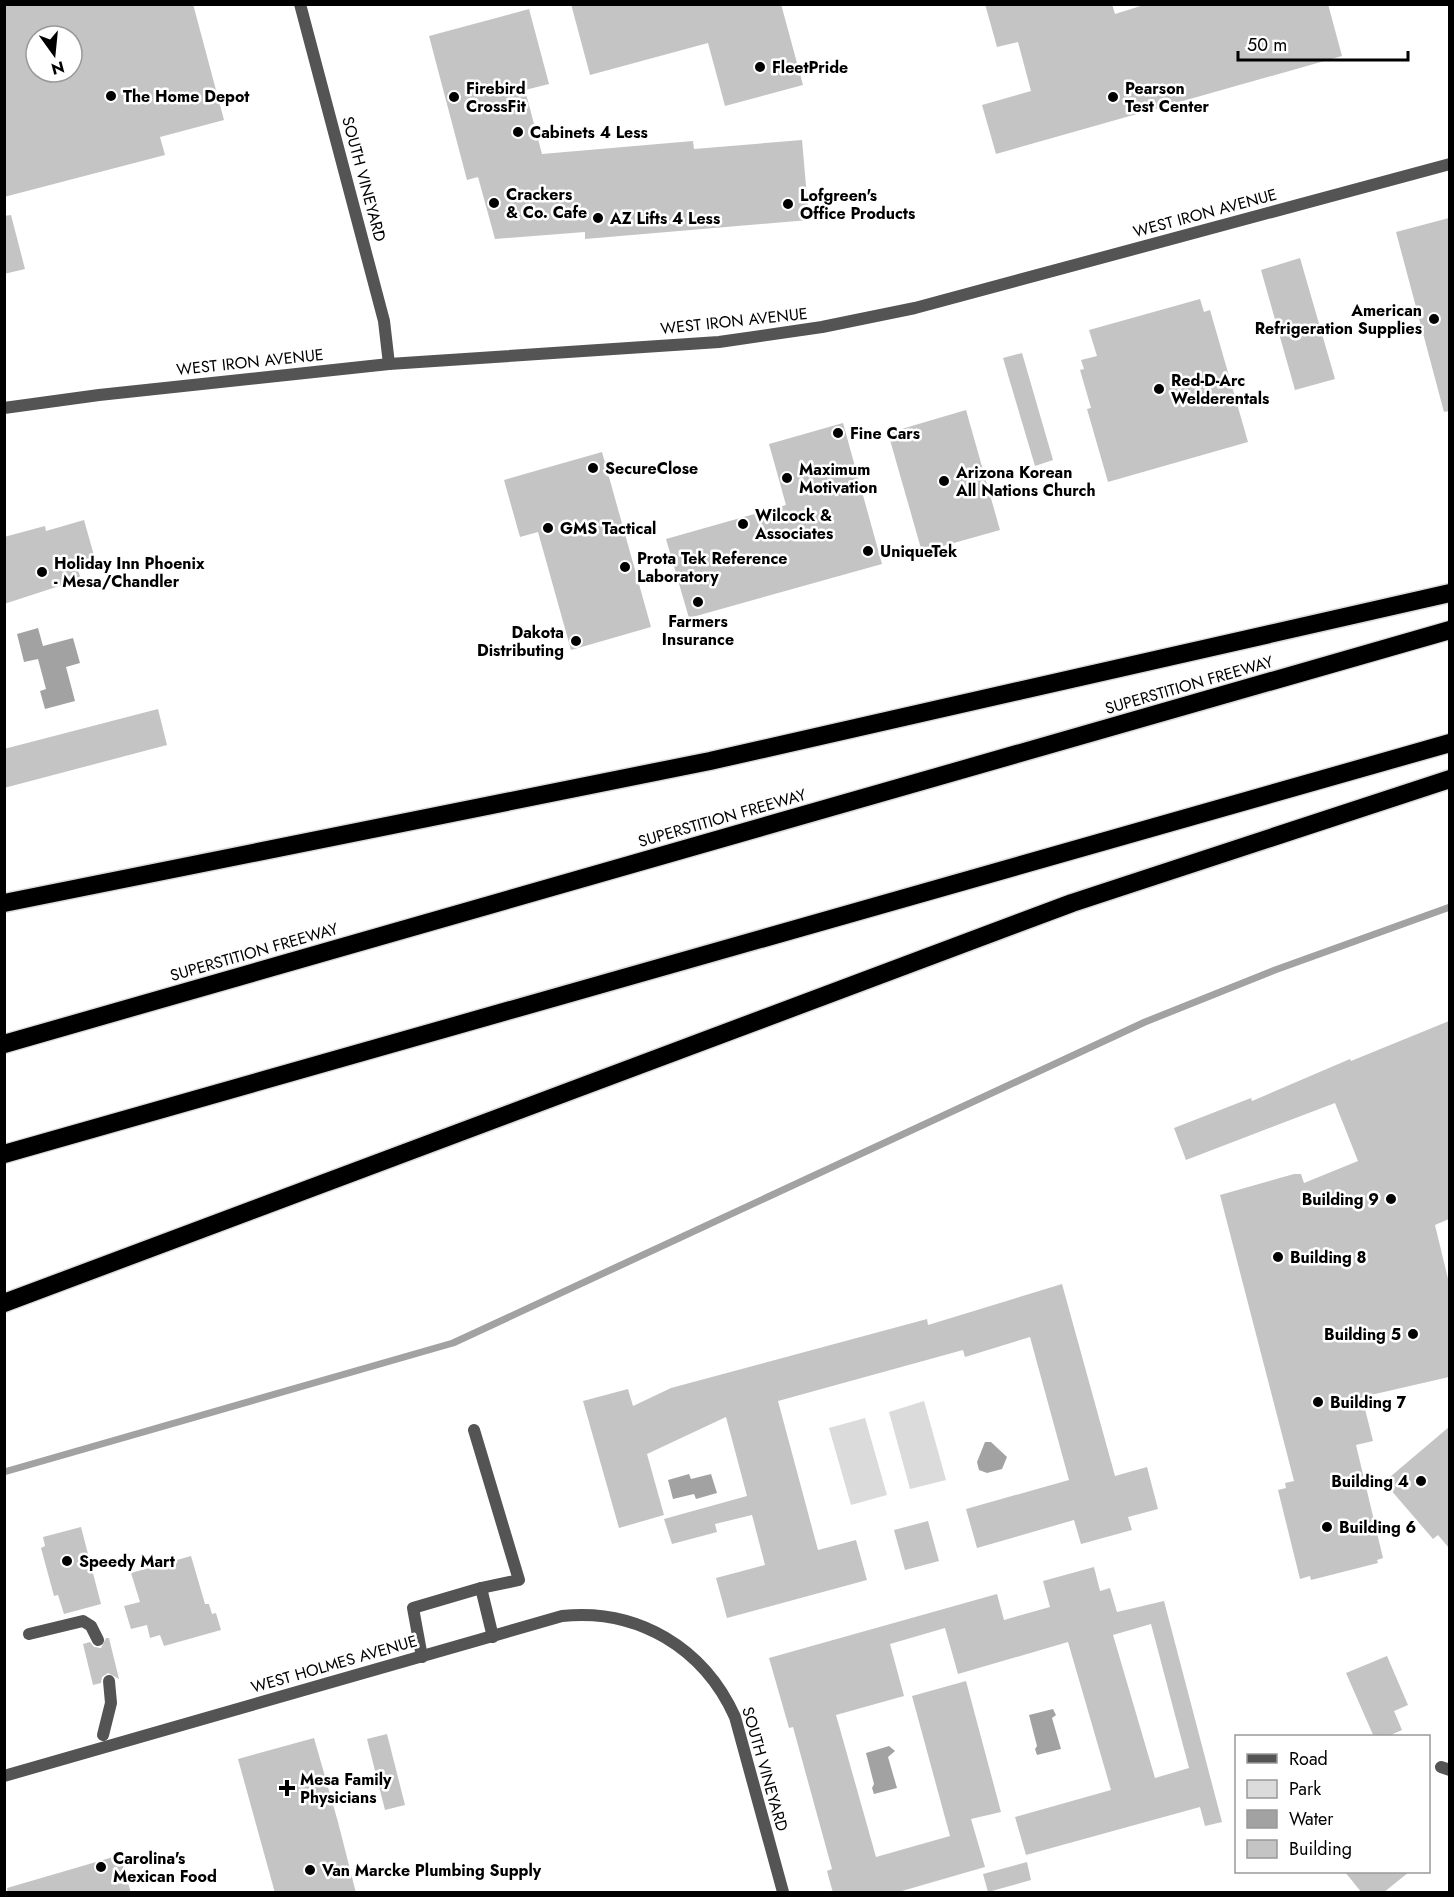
<svg xmlns="http://www.w3.org/2000/svg" width="1454" height="1897" viewBox="0 0 1454 1897" font-family="Jost,sans-serif">
	<style>
		.green { fill: #dbdbdb }
		.water { fill: #a2a2a2 }
		.lines { fill: none; stroke-linecap: round; stroke-linejoin: round }
		.stream { stroke: #a2a2a2; stroke-width: 7 }
		.building { fill: #c4c4c4; fill-rule: evenodd }
		.highway-casing { stroke: #dbdbdb; stroke-width: 21 }
		.lane { stroke: #545454; stroke-width: 12 }
		.street { stroke: #545454; stroke-width: 12 }
		.highway { stroke: #000; stroke-width: 18 }
		.poi-dot { fill: #000; stroke: #fff; stroke-width: 2 }
		.labels { text-anchor: middle; dominant-baseline: central; stroke-width: 5; stroke-linejoin: round; paint-order: stroke }
		.poi-label { font-size: 16px; font-weight: bold; fill: #000; stroke: #fff; text-anchor: start }
		.street-label { font-size: 16px; fill: #000; stroke: #fff }
	</style>
	<rect width="100%" height="100%" fill="#fff"/>
	<!-- green -->
	<g class="green">
		<polygon points="924,1401 946,1480 910,1489 889,1412"/>
		<polygon points="865,1418 887,1495 851,1505 829,1428"/>
	</g>
	<!-- water -->
	<g class="water">
		<polygon points="38,628 43,646 73,638 80,663 66,667 75,701 45,709 40,691 46,689 38,659 24,662 17,634"/>
		<polygon points="985,1442 991,1442 1007,1457 1002,1469 987,1473 979,1470 977,1462"/>
		<polygon points="689,1474 691,1479 711,1474 717,1493 696,1499 694,1494 673,1499 668,1480"/>
		<polygon points="1053,1709 1056,1715 1052,1718 1061,1749 1037,1755 1035,1749 1037,1746 1029,1715"/>
		<polygon points="889,1746 895,1751 888,1757 897,1788 874,1794 872,1788 874,1784 866,1753"/>
	</g>
	<g class="lines">
		<!-- stream -->
		<polyline class="stream" points="4,1472 453,1343 1145,1022 1275,970 1450,907"/>
	</g>
	<!-- building -->
	<g class="building">
		<path d="M 4,4 L 193,4 L 224,120 L 160,137 L 165,155 L 4,197 ZM 36,36 L 72,36 L 72,72 L 36,72 Z"/>
		<polygon points="571,4 781,4 803,85 725,106 708,43 590,75"/>
		<polygon points="985,4 1112,4 1115,14 1147,4 1328,4 1342,56 996,154 982,105 1031,91 1018,42 997,47"/>
		<polygon points="529,9 549,84 525,90 542,154 693,141 694,149 802,140 809,220 585,239 585,232 495,239 478,177 467,180 429,36"/>
		<polygon points="11,215 25,269 4,274 4,216"/>
		<polygon points="1449,218 1449,411 1444,412 1396,232"/>
		<polygon points="1300,258 1335,379 1295,390 1261,270"/>
		<polygon points="1200,299 1204,312 1210,310 1248,442 1108,482 1087,409 1091,408 1080,370 1084,369 1081,360 1097,356 1089,330"/>
		<polygon points="1022,353 1053,460 1035,466 1003,358"/>
		<polygon points="966,410 1000,530 922,552 888,433"/>
		<polygon points="843,423 882,564 689,618 666,539 786,505 769,444"/>
		<polygon points="602,452 651,627 571,650 538,532 520,537 504,480"/>
		<polygon points="84,520 95,559 76,564 81,579 4,604 4,537 45,526 46,531"/>
		<polygon points="158,709 167,745 4,788 4,749"/>
		<polygon points="1449,1021 1449,1219 1435,1225 1449,1283 1449,1377 1362,1397 1373,1441 1356,1445 1383,1558 1377,1560 1378,1563 1311,1580 1310,1576 1300,1579 1278,1490 1286,1488 1285,1483 1294,1481 1220,1195 1294,1174 1301,1174 1304,1183 1358,1161 1335,1103 1186,1160 1174,1128 1251,1098 1252,1101 1350,1059 1351,1061"/>
		<polygon points="1062,1284 1115,1476 1147,1467 1158,1509 1128,1517 1132,1530 1081,1544 1074,1520 977,1548 966,1509 1069,1480 1030,1337 965,1357 963,1350 778,1401 818,1550 856,1540 867,1580 727,1618 716,1578 765,1565 752,1515 715,1524 717,1532 672,1544 664,1519 747,1496 726,1417 647,1454 664,1515 619,1528 583,1401 628,1389 633,1406 671,1388 927,1319 928,1325"/>
		<polygon points="1449,1427 1449,1548 1438,1535 1433,1539 1384,1482"/>
		<polygon points="928,1521 939,1561 905,1570 894,1530"/>
		<polygon points="81,1527 101,1604 64,1614 58,1595 54,1596 41,1548 45,1546 43,1537"/>
		<polygon points="191,1556 205,1604 209,1604 212,1614 216,1613 221,1630 164,1646 160,1635 150,1638 147,1625 131,1629 124,1606 140,1602 131,1573"/>
		<path d="M 1094,1567 L 1100,1591 L 1110,1588 L 1117,1612 L 1164,1601 L 1222,1822 L 1205,1826 L 1200,1807 L 1026,1855 L 1015,1817 L 1111,1790 L 1068,1642 L 958,1674 L 945,1628 L 890,1644 L 904,1696 L 836,1715 L 876,1857 L 950,1836 L 912,1696 L 966,1681 L 1001,1812 L 971,1819 L 985,1867 L 895,1893 L 833,1893 L 827,1871 L 832,1869 L 793,1727 L 789,1728 L 769,1658 L 997,1594 L 1004,1620 L 1050,1607 L 1043,1581 ZM 1151,1624 L 1189,1768 L 1155,1778 L 1113,1635 Z"/>
		<polygon points="106,1638 109,1638 119,1679 108,1673 102,1677 101,1683 93,1685 83,1644 90,1642 94,1647 101,1648"/>
		<polygon points="1387,1656 1408,1705 1394,1711 1402,1730 1386,1737 1374,1737 1346,1673"/>
		<polygon points="387,1734 405,1805 385,1810 367,1739"/>
		<polygon points="314,1738 338,1822 356,1893 275,1893 238,1759"/>
		<polygon points="120,1855 131,1893 8,1893 7,1888"/>
		<polygon points="1027,1862 1031,1880 988,1892 983,1874"/>
		<polygon points="1345,1872 1409,1872 1383,1893 1362,1893"/>
	</g>
	<g class="lines">
		<defs>
			<g id="highway">
				<polyline points="4,903 710,761 1450,593"/>
				<polyline points="4,1044 1450,630"/>
				<polyline points="4,1154 1450,743"/>
				<polyline points="4,1303 1072,903 1450,779"/>
			</g>
		</defs>
		<!-- highway casing -->
		<use href="#highway" class="highway-casing"/>
		<!-- lane -->
		<g class="lane">
			<polyline points="474,1430 519,1580 481,1588 493,1637"/>
			<polyline points="29,1634 83,1621 91,1626 98,1640"/>
			<polyline points="422,1657 413,1608 481,1588"/>
			<polyline points="103,1735 111,1703 109,1681"/>
		</g>
		<!-- street -->
		<g class="street">
			<polyline points="300,4 384,321 389,364"/>
			<polyline points="4,408 99,395 389,364 719,342 822,327 915,308 1450,164"/>
			<polyline points="1441,1767 1450,1770"/>
			<path d="M 4,1776 L 562,1616 C 638,1608 704,1648 735,1717 L 783,1892"/>
		</g>
		<!-- highway -->
		<use href="#highway" class="highway"/>
	</g>
	<!-- markers -->
	<g class="poi-dot">
		<circle cx="760" cy="67" r="6"/>
		<circle cx="111" cy="96" r="6"/>
		<circle cx="454" cy="97" r="6"/>
		<circle cx="1113" cy="97" r="6"/>
		<circle cx="518" cy="132" r="6"/>
		<circle cx="494" cy="203" r="6"/>
		<circle cx="788" cy="204" r="6"/>
		<circle cx="598" cy="218" r="6"/>
		<circle cx="1434" cy="319" r="6"/>
		<circle cx="1159" cy="389" r="6"/>
		<circle cx="838" cy="433" r="6"/>
		<circle cx="593" cy="468" r="6"/>
		<circle cx="787" cy="478" r="6"/>
		<circle cx="944" cy="481" r="6"/>
		<circle cx="743" cy="524" r="6"/>
		<circle cx="548" cy="528" r="6"/>
		<circle cx="868" cy="551" r="6"/>
		<circle cx="625" cy="567" r="6"/>
		<circle cx="42" cy="572" r="6"/>
		<circle cx="698" cy="602" r="6"/>
		<circle cx="576" cy="641" r="6"/>
		<circle cx="1391" cy="1199" r="6"/>
		<circle cx="1278" cy="1257" r="6"/>
		<circle cx="1413" cy="1334" r="6"/>
		<circle cx="1318" cy="1402" r="6"/>
		<circle cx="1421" cy="1481" r="6"/>
		<circle cx="1327" cy="1527" r="6"/>
		<circle cx="67" cy="1561" r="6"/>
		<path d="M284 1779h6v6h6v6h-6v6h-6v-6h-6v-6h6z"/>
		<circle cx="101" cy="1867" r="6"/>
		<circle cx="310" cy="1870" r="6"/>
	</g>
	<g class="labels">
		<!-- poi labels -->
		<g class="poi-label">
			<text x="772" y="67">FleetPride</text>
			<text x="466" y="88">Firebird<tspan x="466" dy="18">CrossFit</tspan></text>
			<text x="1125" y="88">Pearson<tspan x="1125" dy="18">Test Center</tspan></text>
			<text x="123" y="96">The Home Depot</text>
			<text x="530" y="132">Cabinets 4 Less</text>
			<text x="506" y="194">Crackers<tspan x="506" dy="18">&amp; Co. Cafe</tspan></text>
			<text x="800" y="195">Lofgreen's<tspan x="800" dy="18">Office Products</tspan></text>
			<text x="610" y="218">AZ Lifts 4 Less</text>
			<text x="1422" y="310" text-anchor="end">American<tspan x="1422" dy="18">Refrigeration Supplies</tspan></text>
			<text x="1171" y="380">Red-D-Arc<tspan x="1171" dy="18">Welderentals</tspan></text>
			<text x="850" y="433">Fine Cars</text>
			<text x="605" y="468">SecureClose</text>
			<text x="799" y="469">Maximum<tspan x="799" dy="18">Motivation</tspan></text>
			<text x="956" y="472">Arizona Korean<tspan x="956" dy="18">All Nations Church</tspan></text>
			<text x="755" y="515">Wilcock &amp;<tspan x="755" dy="18">Associates</tspan></text>
			<text x="560" y="528">GMS Tactical</text>
			<text x="880" y="551">UniqueTek</text>
			<text x="637" y="558">Prota Tek Reference<tspan x="637" dy="18">Laboratory</tspan></text>
			<text x="54" y="563">Holiday Inn Phoenix<tspan x="54" dy="18">- Mesa/Chandler</tspan></text>
			<text x="698" y="621" text-anchor="middle">Farmers<tspan x="698" dy="18">Insurance</tspan></text>
			<text x="564" y="632" text-anchor="end">Dakota<tspan x="564" dy="18">Distributing</tspan></text>
			<text x="1379" y="1199" text-anchor="end">Building 9</text>
			<text x="1290" y="1257">Building 8</text>
			<text x="1401" y="1334" text-anchor="end">Building 5</text>
			<text x="1330" y="1402">Building 7</text>
			<text x="1409" y="1481" text-anchor="end">Building 4</text>
			<text x="1339" y="1527">Building 6</text>
			<text x="79" y="1561">Speedy Mart</text>
			<text x="300" y="1779">Mesa Family<tspan x="300" dy="18">Physicians</tspan></text>
			<text x="113" y="1858">Carolina's<tspan x="113" dy="18">Mexican Food</tspan></text>
			<text x="322" y="1870">Van Marcke Plumbing Supply</text>
		</g>
		<!-- street labels -->
		<g class="street-label">
			<text transform="translate(364 179) rotate(75)">SOUTH VINEYARD</text>
			<text transform="translate(1205 213) rotate(-15)">WEST IRON AVENUE</text>
			<text transform="translate(734 321) rotate(-6)">WEST IRON AVENUE</text>
			<text transform="translate(250 362) rotate(-6)">WEST IRON AVENUE</text>
			<text transform="translate(1189 685) rotate(-16)">SUPERSTITION FREEWAY</text>
			<text transform="translate(722 818) rotate(-16)">SUPERSTITION FREEWAY</text>
			<text transform="translate(254 952) rotate(-16)">SUPERSTITION FREEWAY</text>
			<text transform="translate(334 1664) rotate(-16)">WEST HOLMES AVENUE</text>
			<text transform="translate(765 1769) rotate(74)">SOUTH VINEYARD</text>
		</g>
	</g>
	<!-- border -->
	<rect width="1454" height="1897" fill="none" stroke="#000000" stroke-width="12"/>
	<!-- legend -->
	<rect x="1235" y="1735" width="195" height="138" fill="#ffffff" stroke="#999999" stroke-width="1.5"/>
	<rect x="1247" y="1754" width="30" height="9" fill="#545454" stroke="#999999" stroke-width="1.5"/>
	<text x="1289" y="1765" font-size="18" fill="#000000">Road</text>
	<rect x="1247" y="1780" width="30" height="18" fill="#dbdbdb" stroke="#999999" stroke-width="1.5"/>
	<text x="1289" y="1795" font-size="18" fill="#000000">Park</text>
	<rect x="1247" y="1810" width="30" height="18" fill="#a2a2a2" stroke="#999999" stroke-width="1.5"/>
	<text x="1289" y="1825" font-size="18" fill="#000000">Water</text>
	<rect x="1247" y="1840" width="30" height="18" fill="#c4c4c4" stroke="#999999" stroke-width="1.5"/>
	<text x="1289" y="1855" font-size="18" fill="#000000">Building</text>
	<!-- north arrow -->
	<g transform="translate(54 54) rotate(165)"><circle r="28" fill="#ffffff" stroke="#999999" stroke-width="1.5"/>
	<path d="M0-4.5L10 22L0 15L-10 22Z" fill="#000000"/>
	<text y="-9" font-size="16" font-weight="bold" text-anchor="middle" fill="#000000">N</text>
	</g>
	<!-- scale -->
	<path d="M1238 51v9h170v-9" fill="none" stroke="#000000" stroke-width="3"/>
	<text x="1247" y="51" font-size="18" fill="#000000" stroke="#ffffff" stroke-width="4.5" paint-order="stroke">50 m</text>
</svg>
